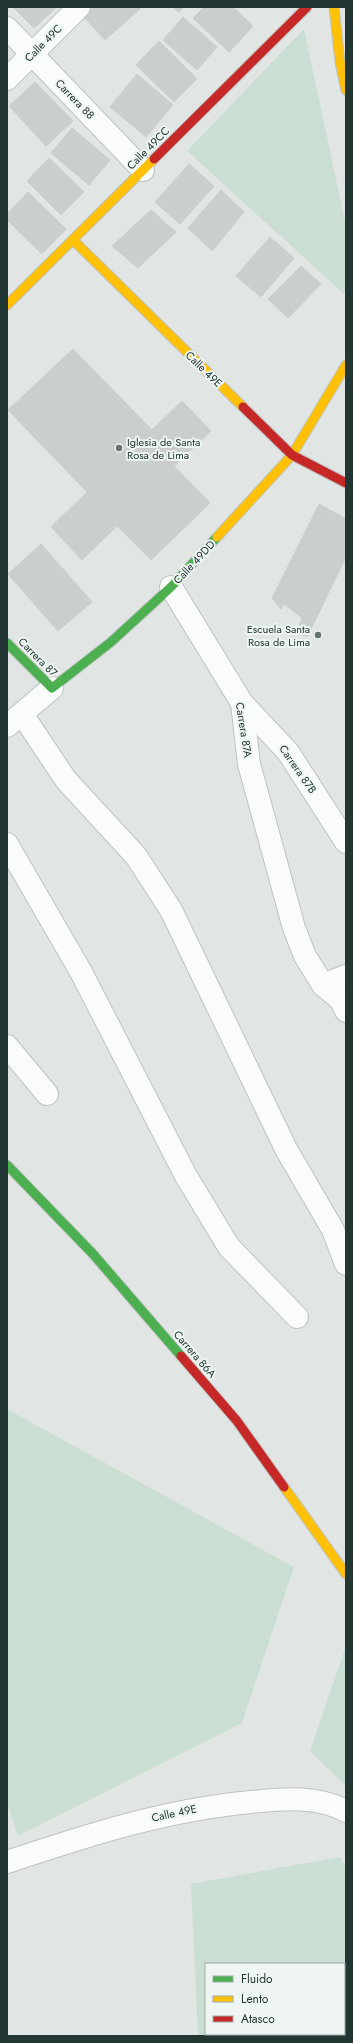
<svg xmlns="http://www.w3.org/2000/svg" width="353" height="2043" viewBox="0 0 353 2043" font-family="Jost,sans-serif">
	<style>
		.green { fill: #cbded3; fill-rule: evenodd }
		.building { fill: #cacecd; stroke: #cacfcd }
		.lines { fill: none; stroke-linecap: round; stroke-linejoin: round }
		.street-casing { stroke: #bec3c1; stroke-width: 24 }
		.fast-casing { stroke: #bdc3c1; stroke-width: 11 }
		.slow-casing { stroke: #bdc3c1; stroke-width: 11 }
		.jam-casing { stroke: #bdc3c1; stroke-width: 11 }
		.street { stroke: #fafbfb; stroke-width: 22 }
		.fast { stroke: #4caf50; stroke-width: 9 }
		.slow { stroke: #ffc107; stroke-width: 9 }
		.jam { stroke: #c62828; stroke-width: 9 }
		.poi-dot { fill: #657471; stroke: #eef5f3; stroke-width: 1.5 }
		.labels { text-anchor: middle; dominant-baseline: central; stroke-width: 4; stroke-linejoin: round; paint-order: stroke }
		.street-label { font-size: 11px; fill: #223633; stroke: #eef5f3 }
		.poi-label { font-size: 11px; fill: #223633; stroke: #eef5f3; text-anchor: start }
	</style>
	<rect width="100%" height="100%" fill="#e1e6e4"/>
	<!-- green -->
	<g class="green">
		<polygon points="304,29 346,226 346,284 344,294 187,151"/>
		<polygon points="7,1409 294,1567 242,1723 18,1836 7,1802"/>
		<polygon points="346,1646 346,1786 310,1751"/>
		<path d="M 340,1857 L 346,1867 L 346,2036 L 198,2036 L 191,1884 ZM 206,1964 L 344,1964 L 344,2034 L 206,2034 Z"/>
	</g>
	<!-- building -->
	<g class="building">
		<polygon points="13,7 57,7 34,28"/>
		<polygon points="93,7 138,7 140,9 105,40 83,16"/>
		<polygon points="173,7 184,7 179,12"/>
		<polygon points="204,7 233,7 253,26 229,52 193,18"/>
		<polygon points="183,17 217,47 197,70 163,40"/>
		<polygon points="159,41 197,79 174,102 136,65"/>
		<polygon points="137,74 173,105 146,137 110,107"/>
		<polygon points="35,82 73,121 46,146 9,106"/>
		<polygon points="72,128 110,160 89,185 51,153"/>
		<polygon points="49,158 84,192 61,215 27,181"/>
		<polygon points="189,164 214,186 180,224 155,202"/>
		<polygon points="221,190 244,212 212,251 188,228"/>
		<polygon points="28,192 66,229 42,254 7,220 7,214"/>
		<polygon points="151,210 176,232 138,268 112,246"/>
		<polygon points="270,237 294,258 261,297 236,276"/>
		<polygon points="301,266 321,284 288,318 268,299"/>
		<polygon points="73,349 152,430 182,401 211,431 174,466 210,503 151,560 117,526 82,560 51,527 87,492 8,410"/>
		<polygon points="319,504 346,519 346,557 307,637 297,632 302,618 284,604 281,609 272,598"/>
		<polygon points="41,544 92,602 58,631 8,574"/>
	</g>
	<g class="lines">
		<defs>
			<g id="street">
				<polyline points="7,28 143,170"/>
				<polyline points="7,79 79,7"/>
				<polyline points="171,587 242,703 249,764 294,928 305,956 323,985 341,1000 346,1011"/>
				<polyline points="242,703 288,752 346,842"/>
				<polyline points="22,714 66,780 136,856 171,910 286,1149 333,1230 346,1264"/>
				<polyline points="7,726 52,688"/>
				<polyline points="7,844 81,972 186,1176 229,1247 297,1317"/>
				<polyline points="323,985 346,976"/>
				<polyline points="7,1046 47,1094"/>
				<path d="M 7,1862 C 88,1835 165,1810 251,1802 C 283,1799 316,1795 346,1811"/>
			</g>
			<g id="fast">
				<polyline points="7,643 52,688 111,642 171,587 217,537"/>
				<polyline points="7,1165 93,1254 181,1356"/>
			</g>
			<g id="slow">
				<polyline points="334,7 340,62 346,90"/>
				<polyline points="73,240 243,407"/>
				<polyline points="7,305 154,159"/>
				<polyline points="217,537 292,455 346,365"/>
				<polyline points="284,1487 346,1574"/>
			</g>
			<g id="jam">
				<polyline points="154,159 307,7"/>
				<polyline points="243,407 292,455 346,483"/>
				<polyline points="181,1356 237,1421 284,1487"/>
			</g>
		</defs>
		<!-- street casing -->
		<use href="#street" class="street-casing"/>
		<!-- fast casing -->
		<use href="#fast" class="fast-casing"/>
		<!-- slow casing -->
		<use href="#slow" class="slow-casing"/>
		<!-- jam casing -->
		<use href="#jam" class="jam-casing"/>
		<!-- street -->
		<use href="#street" class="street"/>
		<!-- fast -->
		<use href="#fast" class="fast"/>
		<!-- slow -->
		<use href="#slow" class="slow"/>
		<!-- jam -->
		<use href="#jam" class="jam"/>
	</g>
	<!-- markers -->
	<g class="poi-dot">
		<circle cx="119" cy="448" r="4"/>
		<circle cx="318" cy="635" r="4"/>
	</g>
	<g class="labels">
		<!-- street labels -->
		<g class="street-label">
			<text transform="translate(43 43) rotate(-45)">Calle 49C</text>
			<text transform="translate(75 99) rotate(46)">Carrera 88</text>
			<text transform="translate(148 148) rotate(-45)">Calle 49CC</text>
			<text transform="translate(204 369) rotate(44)">Calle 49E</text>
			<text transform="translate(194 562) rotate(-47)">Calle 49DD</text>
			<text transform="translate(38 657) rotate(45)">Carrera 87</text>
			<text transform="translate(244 730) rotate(81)">Carrera 87A</text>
			<text transform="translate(298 769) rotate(55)">Carrera 87B</text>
			<text transform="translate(195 1354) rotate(49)">Carrera 86A</text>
			<text transform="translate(174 1813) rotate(-12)">Calle 49E</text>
		</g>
		<!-- poi labels -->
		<g class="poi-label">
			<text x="127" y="442">Iglesia de Santa<tspan x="127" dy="13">Rosa de Lima</tspan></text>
			<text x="310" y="629" text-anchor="end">Escuela Santa<tspan x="310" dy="13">Rosa de Lima</tspan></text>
		</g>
	</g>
	<!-- border -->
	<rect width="353" height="2043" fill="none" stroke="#223633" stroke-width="16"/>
	<!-- legend -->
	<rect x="205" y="1963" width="140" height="72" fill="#eef5f3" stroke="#9ca9a6"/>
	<rect x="213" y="1976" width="20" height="6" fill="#4caf50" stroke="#9ca9a6"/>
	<text x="241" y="1983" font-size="12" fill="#223633">Fluido</text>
	<rect x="213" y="1996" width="20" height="6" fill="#ffc107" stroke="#9ca9a6"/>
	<text x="241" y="2003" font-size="12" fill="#223633">Lento</text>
	<rect x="213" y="2016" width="20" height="6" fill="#c62828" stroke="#9ca9a6"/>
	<text x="241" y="2023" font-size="12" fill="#223633">Atasco</text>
</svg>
